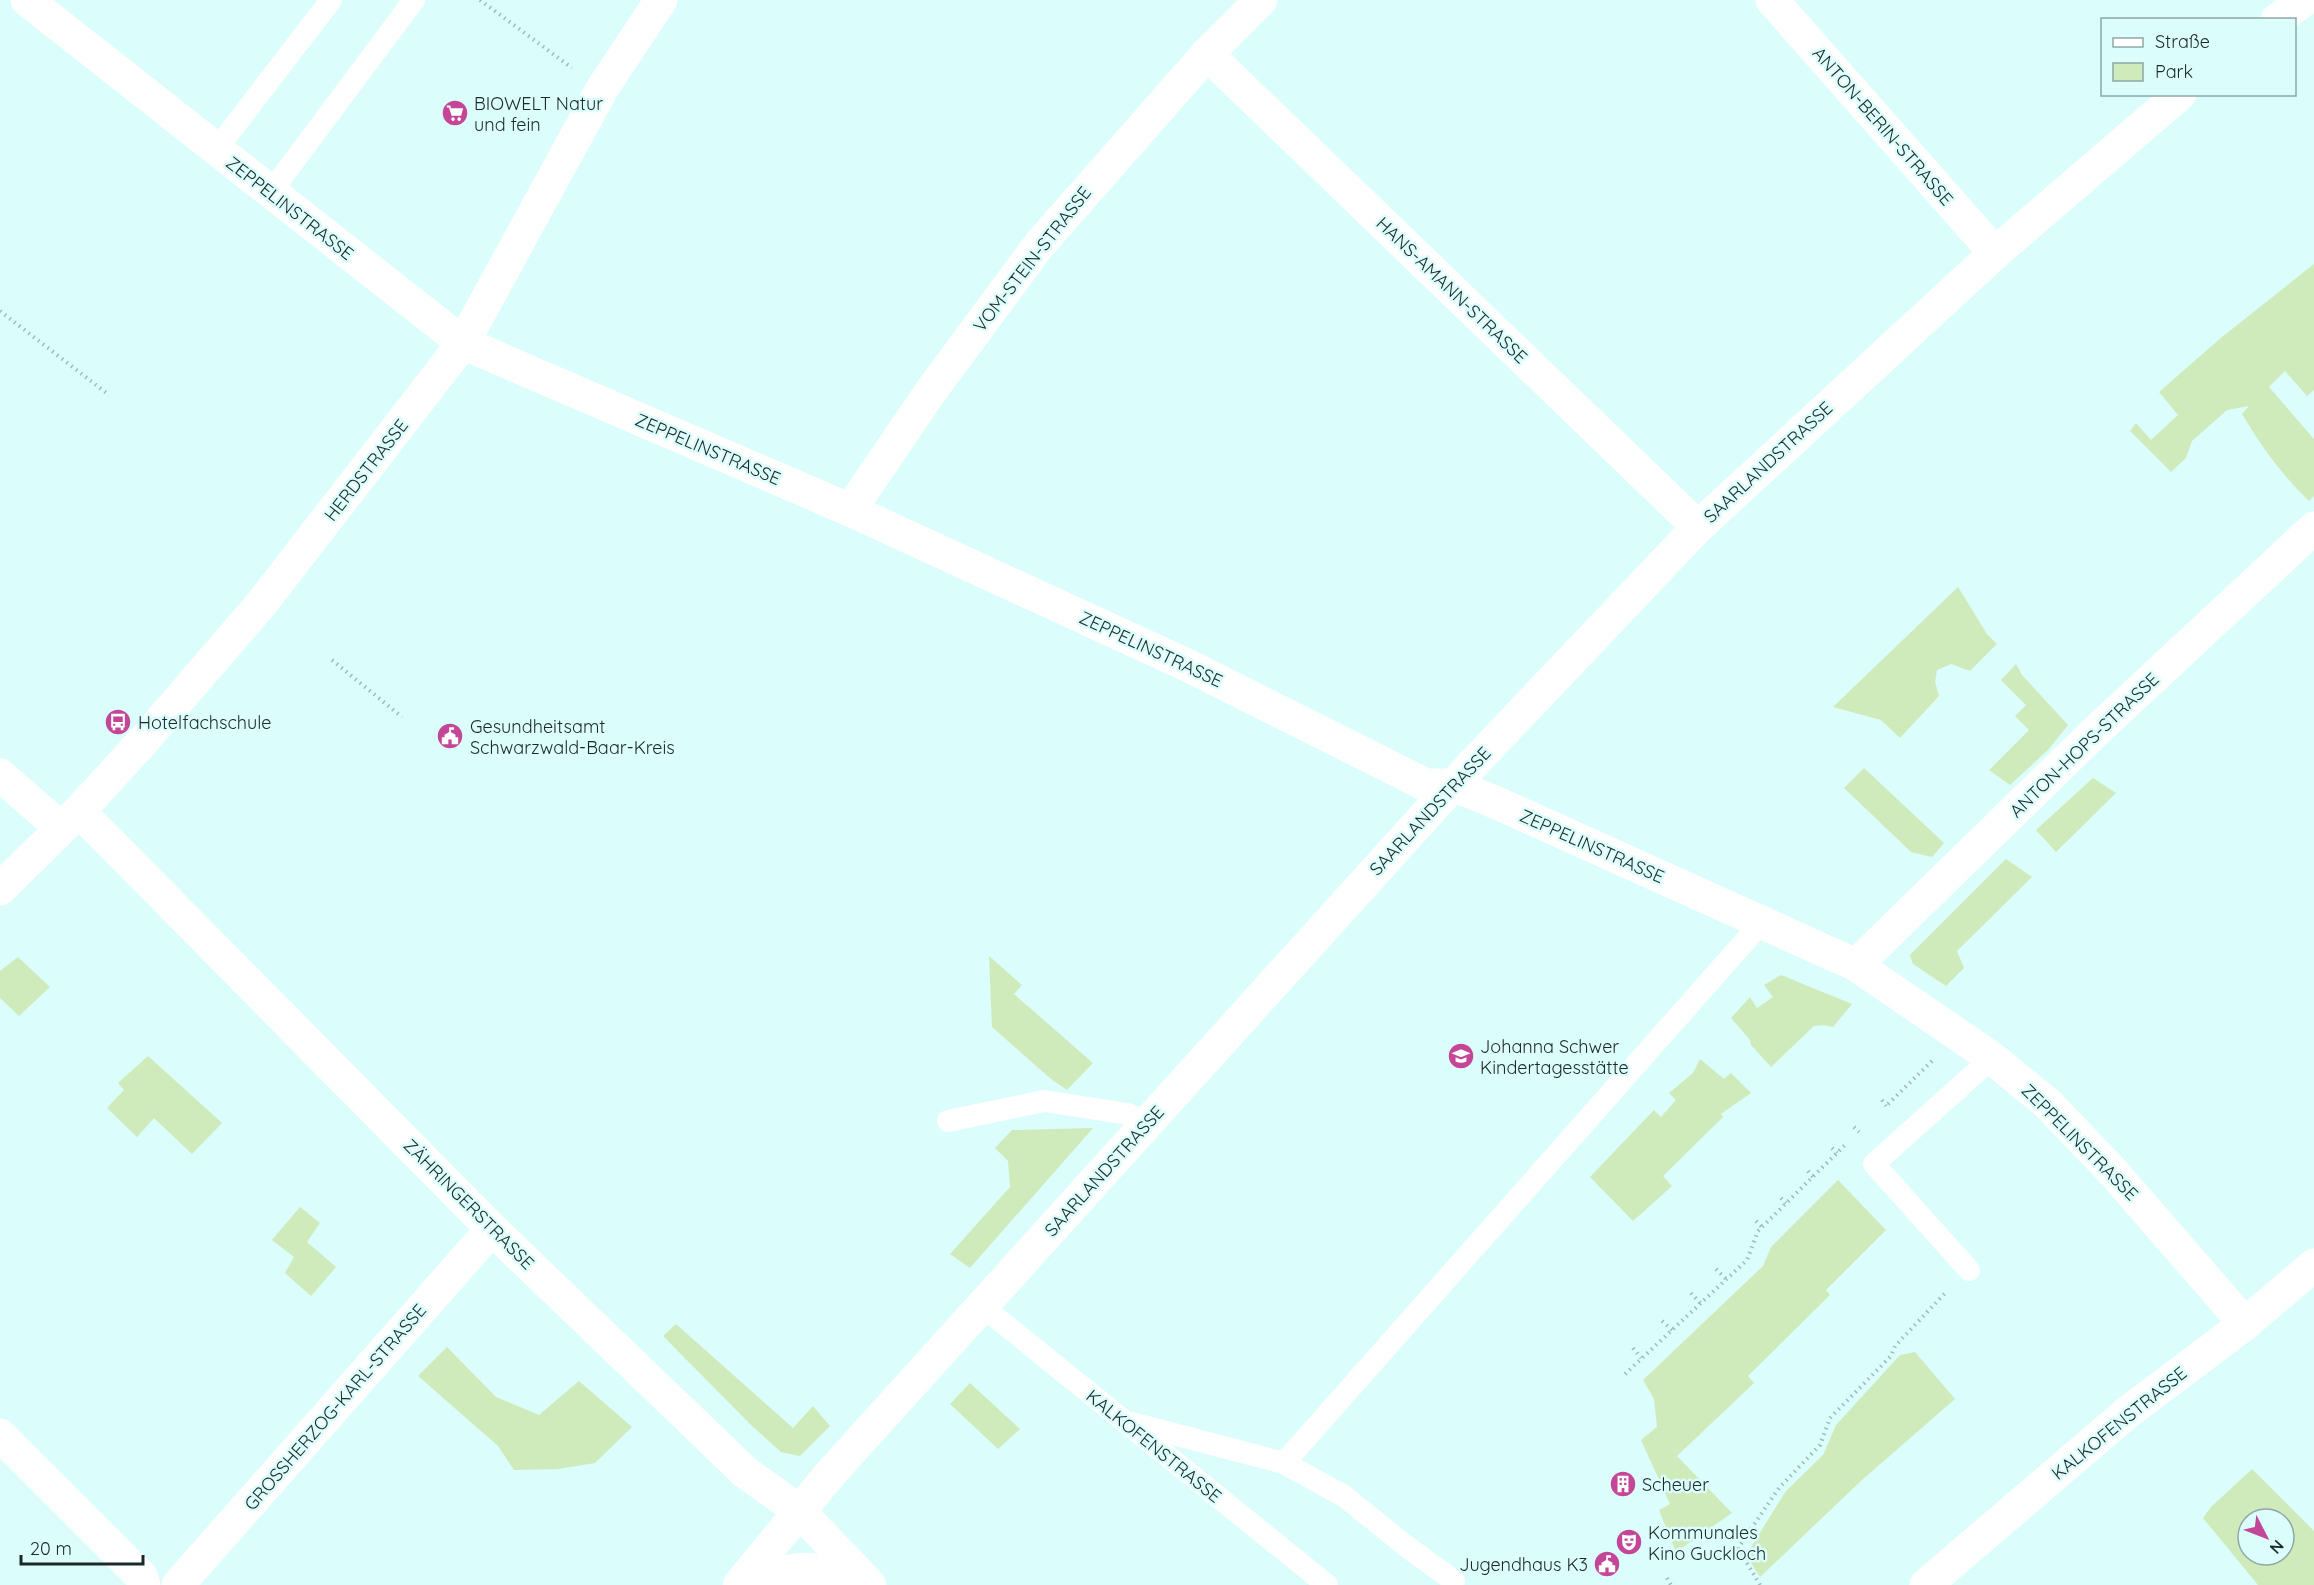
<svg xmlns="http://www.w3.org/2000/svg" width="2314" height="1585" viewBox="0 0 2314 1585" font-family="Quicksand,sans-serif">
	<style>
		.green { fill: #d0ebbb; fill-rule: evenodd }
		.lines { fill: none; stroke-linecap: round; stroke-linejoin: round }
		.path { stroke: #9fbbba; stroke-width: 4; stroke-dasharray: 1.5 4.5; stroke-linecap: butt }
		.lane { stroke: #fff; stroke-width: 22 }
		.street { stroke: #fff; stroke-width: 33 }
		.secondary { stroke: #fff; stroke-width: 33 }
		.labels { text-anchor: middle; dominant-baseline: central; stroke-width: 5; stroke-linejoin: round; paint-order: stroke }
		.poi-label { font-size: 18px; fill: #1c2929; stroke: #dbfdfb; text-anchor: start }
		.street-label { font-size: 18px; fill: #1c2929; stroke: #dbfdfb }
	</style>
	<rect width="100%" height="100%" fill="#dbfdfb"/>
	<!-- green -->
	<g class="green">
		<path d="M 2314,264 L 2314,390 L 2307,396 L 2285,371 L 2269,387 L 2314,439 L 2314,496 L 2309,501 C 2282,475 2261,446 2242,414 L 2249,406 L 2227,410 L 2192,441 L 2186,458 L 2171,472 L 2130,431 L 2136,423 L 2151,440 L 2178,415 L 2159,392 L 2222,337 Z"/>
		<polygon points="1958,587 1987,634 1997,644 1970,671 1951,664 1937,670 1935,682 1939,696 1900,738 1881,720 1833,707"/>
		<polygon points="2016,664 2022,675 2068,725 2048,750 2010,785 1989,770 2029,730 2015,716 2026,705 2001,680"/>
		<polygon points="1864,768 1944,843 1932,857 1911,852 1844,788"/>
		<polygon points="2093,778 2116,793 2056,852 2036,830"/>
		<polygon points="2006,859 2032,877 1957,951 1964,968 1946,986 1913,964 1910,955"/>
		<polygon points="989,956 1022,985 1014,994 1093,1063 1067,1090 1051,1079 992,1027"/>
		<polygon points="18,957 50,987 19,1016 0,998 0,971"/>
		<polygon points="1781,975 1852,1004 1833,1027 1824,1025 1814,1026 1771,1067 1751,1045 1750,1040 1731,1018 1750,997 1757,1008 1773,997 1764,985"/>
		<polygon points="148,1056 222,1123 192,1154 154,1118 137,1137 107,1108 124,1090 118,1083"/>
		<polygon points="1700,1059 1724,1079 1731,1073 1751,1093 1721,1114 1723,1117 1663,1176 1672,1186 1633,1221 1590,1177 1654,1110 1661,1117 1676,1100 1669,1093 1693,1073"/>
		<polygon points="1093,1128 970,1268 950,1254 1010,1187 1008,1161 995,1148 1012,1130"/>
		<polygon points="1838,1180 1886,1230 1826,1290 1830,1295 1748,1376 1754,1383 1677,1456 1732,1513 1676,1552 1659,1510 1670,1504 1641,1440 1657,1427 1654,1399 1643,1380 1763,1266 1771,1247"/>
		<polygon points="300,1207 320,1223 307,1242 336,1267 311,1296 285,1273 294,1257 272,1240"/>
		<polygon points="676,1324 793,1428 813,1406 830,1426 800,1456 781,1452 752,1426 663,1336"/>
		<polygon points="447,1347 496,1397 539,1415 579,1381 632,1427 595,1463 558,1469 514,1470 498,1446 418,1376"/>
		<polygon points="1915,1352 1955,1399 1862,1480 1760,1577 1746,1555 1786,1491 1823,1455 1836,1425 1900,1355"/>
		<polygon points="970,1383 1020,1429 998,1449 950,1404"/>
		<path d="M 2252,1469 L 2314,1531 L 2314,1585 L 2258,1585 L 2203,1518 L 2211,1507 ZM 2248,1519 L 2284,1519 L 2284,1555 L 2248,1555 Z"/>
	</g>
	<g class="lines">
		<!-- path -->
		<g class="path">
			<polyline points="480,0 572,68"/>
			<polyline points="0,311 109,395"/>
			<polyline points="332,660 402,717"/>
			<polyline points="1882,1100 1886,1106"/>
			<polyline points="1888,1104 1932,1061"/>
			<polyline points="1854,1127 1859,1132"/>
			<polyline points="1832,1148 1837,1153"/>
			<polyline points="1808,1171 1813,1177"/>
			<polyline points="1781,1198 1786,1203"/>
			<polyline points="1756,1221 1762,1227"/>
			<polyline points="1716,1269 1726,1279"/>
			<polyline points="1691,1293 1700,1303"/>
			<polyline points="1662,1321 1672,1330"/>
			<polyline points="1633,1348 1641,1358"/>
			<polyline points="1625,1374 1747,1260 1758,1231 1846,1144"/>
			<polyline points="1667,1578 1671,1585"/>
			<polyline points="1760,1585 1738,1548 1779,1488 1820,1445 1830,1418 1891,1356 1895,1346 1947,1291"/>
		</g>
		<!-- lane -->
		<g class="lane">
			<polyline points="216,150 331,0"/>
			<polyline points="270,193 414,0"/>
			<polyline points="948,1121 1044,1101 1128,1114 1147,1123"/>
			<polyline points="1969,1270 1874,1164 1992,1058"/>
			<polyline points="982,1306 1327,1585"/>
			<polyline points="1132,1423 1284,1463 1344,1496 1406,1546 1454,1581"/>
			<polyline points="1284,1463 1762,922"/>
		</g>
		<!-- street -->
		<g class="street">
			<polyline points="27,0 463,343 850,510 1189,666 1426,785 1453,785 1497,803 1856,965 1992,1058 2047,1103 2114,1173 2245,1324"/>
			<polyline points="1772,0 1995,253"/>
			<polyline points="1207,54 1698,527"/>
			<polyline points="850,510 931,391 1039,245 1207,54 1261,0"/>
			<polyline points="0,775 61,828"/>
			<polyline points="79,811 492,1229 745,1472 798,1510"/>
			<polyline points="0,889 79,811 145,739 262,603 463,343 602,89 661,0"/>
			<polyline points="1856,965 2095,732 2314,528"/>
			<polyline points="0,1435 141,1576 144,1585"/>
			<polyline points="178,1585 492,1229"/>
		</g>
		<!-- secondary -->
		<g class="secondary">
			<polyline points="2277,20 2304,0"/>
			<polyline points="798,1510 870,1585"/>
			<polyline points="739,1585 831,1473 1453,785 1698,527 1995,253 2180,94"/>
			<path d="M 756,1585 C 772,1573 799,1566 818,1571 C 826,1573 835,1580 842,1585"/>
			<polyline points="1926,1585 2128,1412 2245,1324 2314,1265"/>
		</g>
	</g>
	<!-- icons -->
	<defs>
		<symbol id="supermarket-disc" viewBox="-11 -11 22 22"><circle r="9.5" fill="#c34697" stroke="#dbfdfb"/><path d="M-6-5.5h2.5l.6 2H6L4.5 2H-2.5L-4.4-4H-6ZM-1.5 3.2a1.3 1.3 0 1 0 .1 0ZM3 3.2a1.3 1.3 0 1 0 .1 0Z" fill="#fff"/></symbol>
		<symbol id="bus-disc" viewBox="-11 -11 22 22"><circle r="9.5" fill="#c34697" stroke="#dbfdfb"/><path d="M-5-6H5V4H4V6H2V4H-2V6H-4V4H-5ZM-3.5-4V0h7V-4ZM-3.5 1.2v1.5H-2V1.2ZM2 1.2v1.5H3.5V1.2Z" fill="#fff"/></symbol>
		<symbol id="civic-disc" viewBox="-11 -11 22 22"><circle r="9.5" fill="#c34697" stroke="#dbfdfb"/><path d="M-.6-6.5H3V-4.5H.6V-3L4-1V1h2V6H-6V1h2V-1L-.6-3ZM-1.2 2.5V6h2.4V2.5Z" fill="#fff"/></symbol>
		<symbol id="school-disc" viewBox="-11 -11 22 22"><circle r="9.5" fill="#c34697" stroke="#dbfdfb"/><path d="M0-5L7-2L0 1L-7-2ZM-4 1L0 2.5L4 1V4Q0 6-4 4Z" fill="#fff"/></symbol>
		<symbol id="building-disc" viewBox="-11 -11 22 22"><circle r="9.5" fill="#c34697" stroke="#dbfdfb"/><path d="M-4-6H4V6H1V3H-1V6H-4ZM-2.5-4.3h1.7v1.8h-1.7ZM.8-4.3h1.7v1.8H.8ZM-2.5-1h1.7V.8h-1.7ZM.8-1h1.7V.8H.8Z" fill="#fff"/></symbol>
		<symbol id="theatre-disc" viewBox="-11 -11 22 22"><circle r="9.5" fill="#c34697" stroke="#dbfdfb"/><path d="M-5-5.5Q0-4 5-5.5V0Q5 5 0 6Q-5 5-5 0ZM-3.3-2.5H-1v1.5H-3.3ZM1-2.5H3.3v1.5H1ZM-2.8 1Q0 5.5 2.8 1Z" fill="#fff"/></symbol>
	</defs>
	<g fill-rule="evenodd">
		<use href="#supermarket-disc" x="440" y="98" width="30" height="30"/>
		<use href="#bus-disc" x="103" y="707" width="30" height="30"/>
		<use href="#civic-disc" x="435" y="721" width="30" height="30"/>
		<use href="#school-disc" x="1446" y="1041" width="30" height="30"/>
		<use href="#building-disc" x="1608" y="1469" width="30" height="30"/>
		<use href="#theatre-disc" x="1614" y="1527" width="30" height="30"/>
		<use href="#civic-disc" x="1592" y="1549" width="30" height="30"/>
	</g>
	<g class="labels">
		<!-- poi labels -->
		<g class="poi-label">
			<text x="474" y="103">BIOWELT Natur<tspan x="474" dy="21">und fein</tspan></text>
			<text x="138" y="722">Hotelfachschule</text>
			<text x="470" y="726">Gesundheitsamt<tspan x="470" dy="21">Schwarzwald-Baar-Kreis</tspan></text>
			<text x="1480" y="1046">Johanna Schwer<tspan x="1480" dy="21">Kindertagesstätte</tspan></text>
			<text x="1642" y="1484">Scheuer</text>
			<text x="1648" y="1532">Kommunales<tspan x="1648" dy="21">Kino Guckloch</tspan></text>
			<text x="1588" y="1564" text-anchor="end">Jugendhaus K3</text>
		</g>
		<!-- street labels -->
		<g class="street-label">
			<text transform="translate(1883 126) rotate(49)">ANTON-BERIN-STRASSE</text>
			<text transform="translate(290 208) rotate(38)">ZEPPELINSTRASSE</text>
			<text transform="translate(1032 259) rotate(-52)">VOM-STEIN-STRASSE</text>
			<text transform="translate(1452 290) rotate(44)">HANS-AMANN-STRASSE</text>
			<text transform="translate(708 449) rotate(23)">ZEPPELINSTRASSE</text>
			<text transform="translate(1768 462) rotate(-43)">SAARLANDSTRASSE</text>
			<text transform="translate(366 470) rotate(-52)">HERDSTRASSE</text>
			<text transform="translate(1151 649) rotate(25)">ZEPPELINSTRASSE</text>
			<text transform="translate(2084 745) rotate(-44)">ANTON-HOPS-STRASSE</text>
			<text transform="translate(1430 811) rotate(-47)">SAARLANDSTRASSE</text>
			<text transform="translate(1592 846) rotate(24)">ZEPPELINSTRASSE</text>
			<text transform="translate(2080 1142) rotate(45)">ZEPPELINSTRASSE</text>
			<text transform="translate(1104 1171) rotate(-48)">SAARLANDSTRASSE</text>
			<text transform="translate(469 1204) rotate(45)">ZÄHRINGERSTRASSE</text>
			<text transform="translate(335 1407) rotate(-49)">GROSSHERZOG-KARL-STRASSE</text>
			<text transform="translate(2119 1423) rotate(-39)">KALKOFENSTRASSE</text>
			<text transform="translate(1154 1446) rotate(39)">KALKOFENSTRASSE</text>
		</g>
	</g>
	<!-- legend -->
	<rect x="2101" y="18" width="195" height="78" fill="#dbfdfb" stroke="#8fa8a7" stroke-width="1.5"/>
	<rect x="2113" y="38" width="30" height="9" fill="#ffffff" stroke="#8fa8a7" stroke-width="1.5"/>
	<text x="2155" y="48" font-size="18" fill="#1c2929">Straße</text>
	<rect x="2113" y="63" width="30" height="18" fill="#d0ebbb" stroke="#8fa8a7" stroke-width="1.5"/>
	<text x="2155" y="78" font-size="18" fill="#1c2929">Park</text>
	<!-- north arrow -->
	<g transform="translate(2266 1537) rotate(132)"><circle r="28" fill="#dbfdfb" stroke="#8fa8a7" stroke-width="1.5"/>
	<path d="M0-4.5L10 22L0 15L-10 22Z" fill="#c34697"/>
	<text y="-9" font-size="16" font-weight="bold" text-anchor="middle" fill="#1c2929">N</text>
	</g>
	<!-- scale -->
	<path d="M21 1555v9h122v-9" fill="none" stroke="#1c2929" stroke-width="3"/>
	<text x="30" y="1555" font-size="18" fill="#1c2929" stroke="#dbfdfb" stroke-width="4.5" paint-order="stroke">20 m</text>
</svg>
